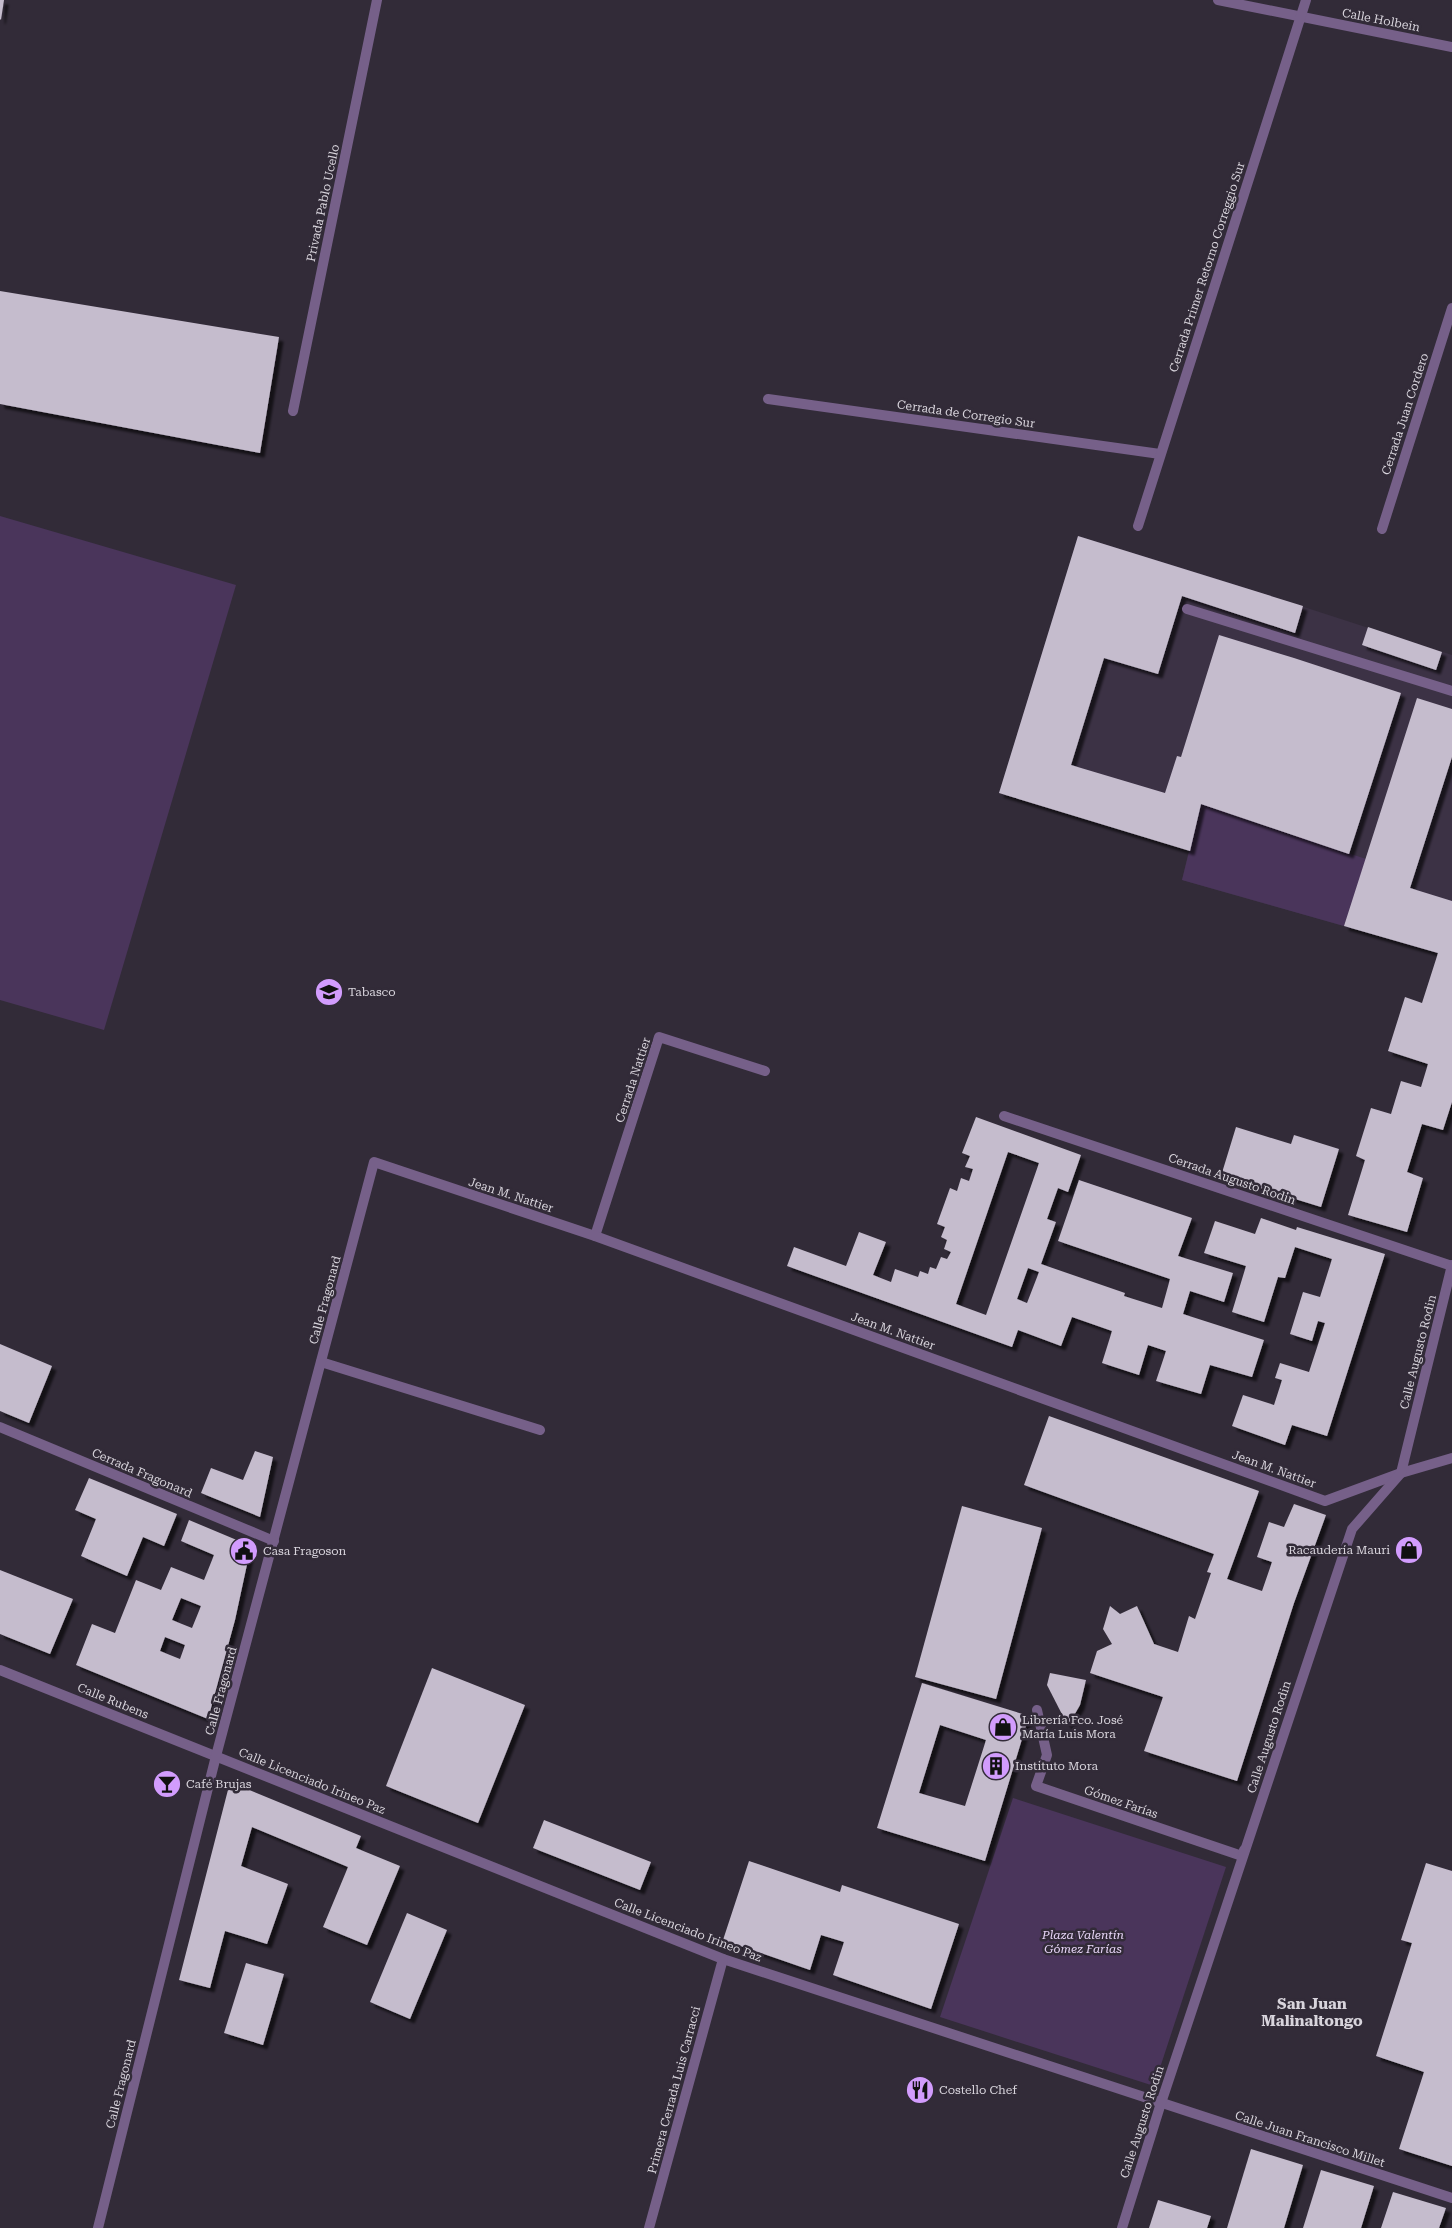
<svg xmlns="http://www.w3.org/2000/svg" width="1452" height="2228" viewBox="0 0 1452 2228" font-family="'Roboto Serif',serif">
	<style>
		.built { fill: #3c3245 }
		.green { fill: #4a355b }
		.building { fill: #c5bccd; fill-rule: evenodd; filter: url(#shadow) }
		.lines { fill: none; stroke-linecap: round; stroke-linejoin: round }
		.service { stroke: #766089; stroke-width: 10 }
		.minor { stroke: #766089; stroke-width: 10 }
		.labels { text-anchor: middle; dominant-baseline: central; stroke-width: 5; stroke-linejoin: round; paint-order: stroke }
		.street-label { font-size: 12px; fill: #d8d4dc; stroke: #322b38 }
		.poi-label { font-size: 12px; fill: #d8d4dc; stroke: #322b38; text-anchor: start }
		.park-label { font-size: 12px; font-style: italic; fill: #e7d5f7; stroke: #322b38 }
		.quarter-label { font-size: 15px; font-weight: bold; fill: #d8d4dc; stroke: #322b38 }
	</style>
	<defs>
		<filter id="shadow"><feDropShadow dx="4.5" dy="4.5" stdDeviation="1" flood-color="#0009"/></filter>
	</defs>
	<rect width="100%" height="100%" fill="#322b38"/>
	<!-- built -->
	<polygon class="built" points="1078,536 1227,582 1452,655 1452,957 1182,880 1189,850 999,793"/>
	<!-- green -->
	<g class="green">
		<polygon points="0,516 236,585 104,1030 0,1000"/>
		<polygon points="1201,804 1366,859 1344,926 1182,880"/>
		<polygon points="1013,1798 1226,1867 1154,2086 940,2017"/>
	</g>
	<!-- building -->
	<g class="building">
		<polygon points="0,0 4,0 1,20 0,19"/>
		<polygon points="0,291 279,337 260,453 0,404"/>
		<polygon points="1078,536 1303,606 1295,633 1182,596 1158,674 1104,658 1071,765 1165,793 1177,756 1181,757 1219,635 1294,658 1401,693 1349,854 1201,804 1190,851 999,793"/>
		<polygon points="1368,627 1442,652 1436,670 1362,645"/>
		<polygon points="1417,698 1452,709 1452,757 1410,888 1452,901 1452,1102 1443,1130 1422,1124 1407,1172 1423,1178 1407,1232 1348,1215 1365,1160 1356,1156 1371,1108 1391,1114 1401,1081 1421,1087 1428,1064 1388,1051 1405,997 1422,1003 1438,953 1344,926"/>
		<path d="M 976,1117 L 1081,1155 L 1068,1192 L 1058,1188 L 1047,1219 L 1056,1222 L 1041,1264 L 1125,1293 L 1124,1296 L 1162,1308 L 1170,1279 L 1058,1241 L 1079,1180 L 1192,1218 L 1178,1256 L 1233,1273 L 1224,1302 L 1190,1291 L 1183,1314 L 1264,1340 L 1252,1377 L 1210,1365 L 1201,1394 L 1156,1381 L 1166,1351 L 1148,1345 L 1139,1375 L 1102,1363 L 1112,1331 L 1072,1317 L 1061,1346 L 1018,1330 L 1012,1347 L 787,1266 L 794,1247 L 846,1266 L 859,1232 L 886,1242 L 873,1275 L 891,1282 L 895,1269 L 918,1277 L 920,1271 L 928,1274 L 930,1267 L 936,1269 L 941,1257 L 947,1259 L 951,1252 L 944,1249 L 947,1240 L 941,1237 L 945,1227 L 937,1224 L 950,1188 L 957,1191 L 961,1178 L 969,1181 L 973,1169 L 965,1167 L 970,1156 L 962,1153 ZM 1008,1152 L 1039,1163 L 986,1315 L 956,1304 ZM 1028,1268 L 1039,1272 L 1027,1303 L 1017,1299 Z"/>
		<polygon points="1236,1127 1291,1144 1294,1135 1339,1149 1321,1207 1221,1176"/>
		<polygon points="1261,1218 1296,1230 1297,1227 1385,1254 1327,1436 1292,1425 1285,1445 1232,1426 1243,1395 1274,1405 1282,1380 1275,1378 1280,1363 1309,1372 1325,1323 1318,1321 1312,1341 1290,1334 1303,1292 1320,1297 1332,1259 1295,1247 1285,1278 1278,1277 1264,1322 1232,1312 1246,1266 1204,1253 1215,1221 1255,1234"/>
		<polygon points="0,1344 52,1366 29,1423 0,1411"/>
		<polygon points="1049,1416 1259,1491 1227,1579 1262,1591 1272,1562 1257,1557 1269,1522 1284,1527 1294,1504 1326,1515 1294,1603 1237,1781 1144,1751 1163,1697 1090,1673 1097,1651 1112,1644 1103,1629 1110,1606 1120,1614 1137,1606 1154,1644 1178,1652 1189,1616 1195,1619 1211,1573 1207,1572 1214,1554 1024,1485"/>
		<polygon points="255,1451 273,1457 260,1517 201,1493 211,1468 243,1480"/>
		<polygon points="89,1478 177,1514 164,1546 143,1537 127,1576 81,1556 96,1519 75,1510"/>
		<polygon points="962,1506 1042,1528 996,1699 915,1677"/>
		<path d="M 189,1520 L 251,1546 L 235,1620 L 208,1719 L 76,1665 L 92,1624 L 115,1633 L 136,1580 L 161,1590 L 171,1567 L 204,1580 L 214,1555 L 181,1541 ZM 181,1598 L 201,1606 L 192,1628 L 172,1620 ZM 165,1637 L 185,1645 L 180,1659 L 160,1651 Z"/>
		<polygon points="0,1570 73,1599 50,1654 0,1634"/>
		<polygon points="432,1668 525,1705 478,1823 386,1786"/>
		<polygon points="1050,1673 1086,1680 1080,1705 1068,1726 1047,1685"/>
		<path d="M 922,1683 L 1029,1716 L 985,1861 L 877,1828 ZM 940,1725 L 986,1740 L 965,1806 L 919,1793 Z"/>
		<polygon points="230,1782 361,1836 356,1848 400,1866 367,1945 323,1927 348,1867 252,1827 241,1866 288,1884 267,1944 225,1931 210,1988 179,1980"/>
		<polygon points="544,1820 651,1862 640,1890 533,1848"/>
		<polygon points="749,1861 840,1892 842,1885 959,1924 931,2009 833,1975 844,1942 821,1935 810,1970 723,1940"/>
		<polygon points="1426,1863 1452,1871 1452,2166 1399,2149 1424,2072 1376,2056 1412,1943 1401,1940"/>
		<polygon points="407,1913 447,1930 410,2019 370,2002"/>
		<polygon points="246,1963 284,1974 263,2045 224,2033"/>
		<polygon points="1251,2149 1303,2165 1284,2228 1227,2228"/>
		<polygon points="1321,2170 1374,2186 1361,2228 1303,2228"/>
		<polygon points="1393,2192 1446,2208 1439,2228 1381,2228"/>
		<polygon points="1158,2200 1211,2216 1207,2228 1149,2228"/>
	</g>
	<g class="lines">
		<!-- service -->
		<g class="service">
			<polyline points="1187,609 1452,691"/>
			<polyline points="321,1362 540,1430"/>
		</g>
		<!-- minor -->
		<g class="minor">
			<polyline points="1218,0 1452,47"/>
			<polyline points="768,399 1160,454"/>
			<polyline points="293,411 377,0"/>
			<polyline points="1138,526 1306,0"/>
			<polyline points="1382,529 1452,308"/>
			<polyline points="1004,1116 1452,1266"/>
			<polyline points="595,1236 659,1037 765,1071"/>
			<polyline points="0,1427 274,1541"/>
			<polyline points="0,1670 723,1959 1452,2198"/>
			<polyline points="1037,1710 1047,1755 1036,1786 1242,1856 1244,1850"/>
			<polyline points="98,2228 216,1756 374,1162 595,1236 1325,1501 1401,1473 1452,1458"/>
			<polyline points="649,2228 723,1959"/>
			<polyline points="1122,2228 1161,2103 1352,1529 1401,1473 1452,1265"/>
		</g>
	</g>
	<!-- icons -->
	<defs>
		<symbol id="school-disc" viewBox="-11 -11 22 22"><circle r="9.5" fill="#d29cfd" stroke="#322b38"/><path d="M0-5L7-2L0 1L-7-2ZM-4 1L0 2.5L4 1V4Q0 6-4 4Z" fill="#111"/></symbol>
		<symbol id="shop-disc" viewBox="-11 -11 22 22"><circle r="9.5" fill="#d29cfd" stroke="#322b38"/><path d="M-5-2.5h2.3a2.7 3.5 0 0 1 5.4 0H5L5.5 6h-11ZM-1.5-2.5h3a1.5 2.3 0 0 0-3 0Z" fill="#111"/></symbol>
		<symbol id="civic-disc" viewBox="-11 -11 22 22"><circle r="9.5" fill="#d29cfd" stroke="#322b38"/><path d="M-.6-6.5H3V-4.5H.6V-3L4-1V1h2V6H-6V1h2V-1L-.6-3ZM-1.2 2.5V6h2.4V2.5Z" fill="#111"/></symbol>
		<symbol id="building-disc" viewBox="-11 -11 22 22"><circle r="9.5" fill="#d29cfd" stroke="#322b38"/><path d="M-4-6H4V6H1V3H-1V6H-4ZM-2.5-4.3h1.7v1.8h-1.7ZM.8-4.3h1.7v1.8H.8ZM-2.5-1h1.7V.8h-1.7ZM.8-1h1.7V.8H.8Z" fill="#111"/></symbol>
		<symbol id="bar-disc" viewBox="-11 -11 22 22"><circle r="9.5" fill="#d29cfd" stroke="#322b38"/><path d="M-6-5H6L.8 .8V4.5H3.5V6h-7V4.5H-.8V.8Z" fill="#111"/></symbol>
		<symbol id="restaurant-disc" viewBox="-11 -11 22 22"><circle r="9.5" fill="#d29cfd" stroke="#322b38"/><path d="M-5-6h1v4h1v-4h1v4h1v-4h1v5L-1.5 .5V6h-2V.5L-5-1ZM5-6V6H3V1.5H1.5Q1.5-4 5-6Z" fill="#111"/></symbol>
	</defs>
	<g fill-rule="evenodd">
		<use href="#school-disc" x="313" y="976" width="32" height="32"/>
		<use href="#shop-disc" x="1393" y="1534" width="32" height="32"/>
		<use href="#civic-disc" x="228" y="1535" width="32" height="32"/>
		<use href="#shop-disc" x="987" y="1711" width="32" height="32"/>
		<use href="#building-disc" x="980" y="1750" width="32" height="32"/>
		<use href="#bar-disc" x="151" y="1768" width="32" height="32"/>
		<use href="#restaurant-disc" x="904" y="2074" width="32" height="32"/>
	</g>
	<g class="labels">
		<!-- street labels -->
		<g class="street-label">
			<text transform="translate(1381 20) rotate(11)">Calle Holbein</text>
			<text transform="translate(323 203) rotate(-78)">Privada Pablo Ucello</text>
			<text transform="translate(1207 267) rotate(-72)">Cerrada Primer Retorno Correggio Sur</text>
			<text transform="translate(966 414) rotate(8)">Cerrada de Corregio Sur</text>
			<text transform="translate(1405 414) rotate(-72)">Cerrada Juan Cordero</text>
			<text transform="translate(633 1080) rotate(-72)">Cerrada Nattier</text>
			<text transform="translate(1232 1179) rotate(19)">Cerrada Augusto Rodin</text>
			<text transform="translate(511 1195) rotate(18)">Jean M. Nattier</text>
			<text transform="translate(325 1300) rotate(-75)">Calle Fragonard</text>
			<text transform="translate(893 1331) rotate(20)">Jean M. Nattier</text>
			<text transform="translate(1418 1352) rotate(-76)">Calle Augusto Rodin</text>
			<text transform="translate(1274 1469) rotate(20)">Jean M. Nattier</text>
			<text transform="translate(142 1473) rotate(23)">Cerrada Fragonard</text>
			<text transform="translate(221 1691) rotate(-75)">Calle Fragonard</text>
			<text transform="translate(113 1701) rotate(22)">Calle Rubens</text>
			<text transform="translate(1269 1737) rotate(-72)">Calle Augusto Rodin</text>
			<text transform="translate(312 1781) rotate(22)">Calle Licenciado Irineo Paz</text>
			<text transform="translate(1121 1802) rotate(19)">Gómez Farías</text>
			<text transform="translate(688 1930) rotate(21)">Calle Licenciado Irineo Paz</text>
			<text transform="translate(121 2084) rotate(-76)">Calle Fragonard</text>
			<text transform="translate(674 2090) rotate(-75)">Primera Cerrada Luis Carracci</text>
			<text transform="translate(1142 2122) rotate(-72)">Calle Augusto Rodin</text>
			<text transform="translate(1310 2139) rotate(18)">Calle Juan Francisco Millet</text>
		</g>
		<!-- poi labels -->
		<g class="poi-label">
			<text x="348" y="992">Tabasco</text>
			<text x="1390" y="1550" text-anchor="end">Racaudería Mauri</text>
			<text x="263" y="1551">Casa Fragoson</text>
			<text x="1022" y="1720">Librería Fco. José<tspan x="1022" dy="14">María Luis Mora</tspan></text>
			<text x="1015" y="1766">Instituto Mora</text>
			<text x="186" y="1784">Café Brujas</text>
			<text x="939" y="2090">Costello Chef</text>
		</g>
		<!-- park labels -->
		<g class="park-label">
			<text x="1083" y="1935">Plaza Valentín<tspan x="1083" dy="14">Gómez Farías</tspan></text>
		</g>
		<!-- quarter labels -->
		<g class="quarter-label">
			<text x="1312" y="2004">San Juan<tspan x="1312" dy="17">Malinaltongo</tspan></text>
		</g>
	</g>
</svg>
